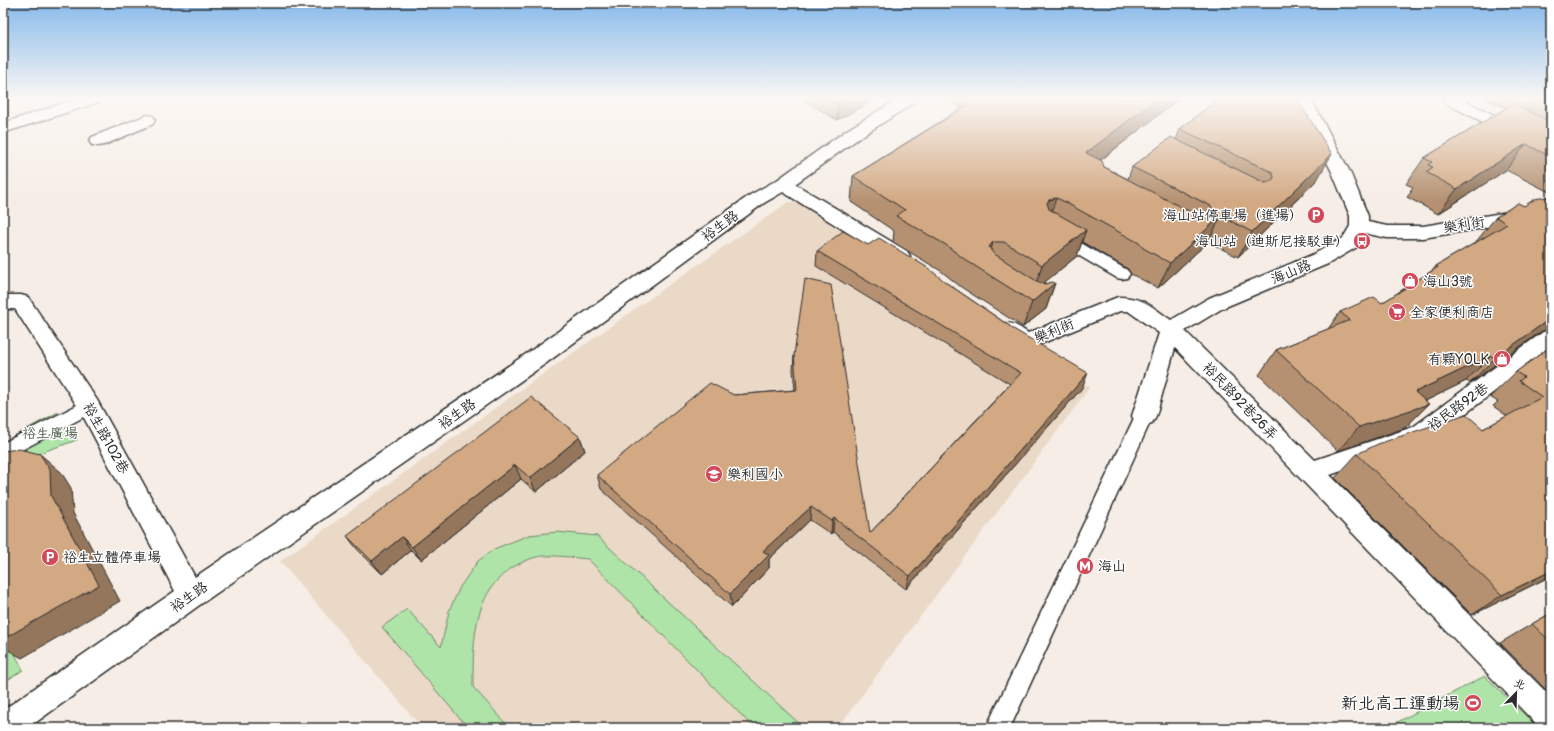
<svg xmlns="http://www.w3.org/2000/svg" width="1554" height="731" viewBox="0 0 1554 731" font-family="Pangolin,'LXGW WenKai TC',sans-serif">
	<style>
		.built { fill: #ebd9c8 }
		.green { fill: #aee4a7; stroke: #6c8869 }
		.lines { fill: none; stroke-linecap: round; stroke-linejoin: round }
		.pedestrian-casing { stroke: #2b2b2b; stroke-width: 3 }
		.minor-casing { stroke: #2b2b2b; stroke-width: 3 }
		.tertiary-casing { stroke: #2b2b2b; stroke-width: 3 }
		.pedestrian { fill: #fff; fill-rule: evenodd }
		.minor { fill: #fff; fill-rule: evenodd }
		.tertiary { fill: #fff; fill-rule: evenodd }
		.wall { fill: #b59171; stroke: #2b2b2b }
		.shaded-wall { fill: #93765c; stroke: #2b2b2b }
		.building { fill: #d2a983; stroke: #2b2b2b }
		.labels { text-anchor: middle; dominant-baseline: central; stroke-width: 3; stroke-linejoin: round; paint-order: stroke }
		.poi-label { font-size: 14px; fill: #2b2b2b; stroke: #fff; text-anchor: start }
		.street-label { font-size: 14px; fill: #2b2b2b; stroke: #fff }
		.park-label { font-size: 14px; fill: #526250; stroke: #fff }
		.near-poi-label { font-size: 17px; fill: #2b2b2b; stroke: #fff; text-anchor: end }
	</style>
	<rect width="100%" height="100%" fill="#f6eee6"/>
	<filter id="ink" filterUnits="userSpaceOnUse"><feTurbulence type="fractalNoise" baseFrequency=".025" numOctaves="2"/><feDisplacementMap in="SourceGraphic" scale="8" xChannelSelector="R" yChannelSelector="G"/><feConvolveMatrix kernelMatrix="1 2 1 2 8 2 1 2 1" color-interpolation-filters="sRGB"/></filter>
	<g filter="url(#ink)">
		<!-- built -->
		<polygon class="built" points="788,202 798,202 917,283 1090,387 840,725 840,728 422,728 280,561 639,306"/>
		<!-- green -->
		<g class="green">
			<polygon points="58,412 77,440 3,466 3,442"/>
			<path d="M 557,532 L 597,536 L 804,728 L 754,728 L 588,559 C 574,558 546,553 533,558 C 473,578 473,634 473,687 L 510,728 L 468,728 L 382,627 L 407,609 L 441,647 L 449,611 L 460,587 L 478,561 L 494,549 L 529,535 Z"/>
			<polygon points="3,630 23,670 3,683"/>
			<polygon points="1485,676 1538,728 1386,728 1479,679"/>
		</g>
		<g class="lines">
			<defs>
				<g id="pedestrian">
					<polygon points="1059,232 1064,233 1127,270 1130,274 1127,278 1122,279 1117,278 1054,241 1052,237 1054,233"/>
					<polygon points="89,399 95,401 98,406 95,411 3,460 3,443"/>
					<polygon points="1144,409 1150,411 1153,416 1010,728 986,728 1135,416 1138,411"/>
				</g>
				<g id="minor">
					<polygon points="898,99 917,99 915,102 859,138 795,184 907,251 910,256 907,261 900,263 893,261 783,192 764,203 545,364 201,604 28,728 3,728 3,710 175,591 81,412 15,309 3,309 3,295 21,295 28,297 97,400 195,577 529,352 750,195 777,180 847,130"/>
					<path d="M 1295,99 L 1311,99 L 1350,172 L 1368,216 L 1368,222 L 1387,226 L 1423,226 L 1551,205 L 1551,217 L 1423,238 L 1387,238 L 1364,233 L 1357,247 L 1328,264 L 1223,308 L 1185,331 L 1315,460 L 1413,427 L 1543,332 L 1551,330 L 1551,349 L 1429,441 L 1330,475 L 1551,697 L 1551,728 L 1540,728 L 1175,348 L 1156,416 L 1152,423 L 1144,425 L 1136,423 L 1132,416 L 1159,333 L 1128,311 L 1120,311 L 1026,350 C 1015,347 1002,340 996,330 L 999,324 C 1011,321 1018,326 1028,333 L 1118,297 C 1143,297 1151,306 1171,320 L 1209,298 L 1314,254 L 1343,238 L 1350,226 L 1350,216 L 1332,172 Z"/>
					<polygon points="147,115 153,116 155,120 153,124 104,145 98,146 92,145 89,141 92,137"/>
				</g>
				<g id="tertiary">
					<polygon points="77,99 101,99 99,102 3,133 3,123"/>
					<polygon points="1441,99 1461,99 1551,142 1551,154 1545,153 1443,102"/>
				</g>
			</defs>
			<!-- pedestrian casing -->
			<use href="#pedestrian" class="pedestrian-casing"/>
			<!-- minor casing -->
			<use href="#minor" class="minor-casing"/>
			<!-- tertiary casing -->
			<use href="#tertiary" class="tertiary-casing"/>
			<!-- pedestrian -->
			<use href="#pedestrian" class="pedestrian"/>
			<!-- minor -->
			<use href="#minor" class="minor"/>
			<!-- tertiary -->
			<use href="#tertiary" class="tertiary"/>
		</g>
		<!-- wall -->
		<g class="wall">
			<polygon points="802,99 877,99 837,120"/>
			<polygon points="947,99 1179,99 1101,160 1104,167 1128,179 1132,167 1176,140 1180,129 1213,103 1210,99 1297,99 1317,180 1238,257 1208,242 1158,288 1131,274 1128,269 1082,242 1077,256 1043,283 1045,284 1055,283 1046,309 1023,327 961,287 941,271 893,242 894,231 851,202 853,176 962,108 947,100"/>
			<polygon points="1485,99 1551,99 1551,193 1506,170 1438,214 1407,197 1412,191 1410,191 1413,187 1406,184 1424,158 1506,108"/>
			<polygon points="1551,195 1551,329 1542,331 1470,383 1466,381 1425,401 1429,404 1405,428 1338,451 1259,375 1276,350 1328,329 1340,312 1382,303 1433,270 1436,266 1475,243 1496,217 1549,197"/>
			<polygon points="868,245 948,284 1011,327 1010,328 1082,388 906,589 833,532 831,534 810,520 769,559 769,568 732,607 601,489 597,475 734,395 795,390 793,370 794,355 870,533 1010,384 816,266 817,251"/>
			<polygon points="1551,346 1551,576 1472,615 1335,478 1357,454 1483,429 1507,416 1493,406 1498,402 1490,397 1516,372"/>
			<polygon points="580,437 585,451 536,492 521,479 421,560 411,550 382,574 357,549 347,536"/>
			<polygon points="1551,613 1551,695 1500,643 1532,624"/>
		</g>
		<!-- shaded-wall -->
		<g class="shaded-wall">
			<polygon points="843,99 877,99 837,120 838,101"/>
			<polygon points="1157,99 1179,99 1077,178 1086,153"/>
			<polygon points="1526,144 1506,170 1438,214 1457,189"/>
			<polygon points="1332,154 1317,180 1238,257 1252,232"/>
			<polygon points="1056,198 1048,224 1047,203 1049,200"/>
			<polygon points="1221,216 1208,242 1158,288 1170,263"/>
			<polygon points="1086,230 1077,256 1034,291 1042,265"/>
			<polygon points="993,242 987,268 989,247"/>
			<polygon points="1055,283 1046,309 1023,327 1032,302"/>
			<polygon points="1551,318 1551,329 1542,331 1470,383 1495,358"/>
			<polygon points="1491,356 1466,381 1401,413 1429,404 1405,428 1338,451 1359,427 1415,392"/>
			<polygon points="1088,373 1082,388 906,589 910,576"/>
			<polygon points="580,437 585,451 536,492 530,478"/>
			<polygon points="40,454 61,472 71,488 73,513 120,601 22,658 3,647 3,639 51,496"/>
			<polygon points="515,465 521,479 421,560 412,547"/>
			<polygon points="811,507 810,520 769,559 769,568 732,607 730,594 763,551"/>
			<polygon points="834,518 833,532 831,534 832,521"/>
			<polygon points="402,537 411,550 382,574 372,561"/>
			<polygon points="1551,571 1551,576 1472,615 1502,595"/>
		</g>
		<!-- building -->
		<g class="building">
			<polygon points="835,99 843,99 838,101"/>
			<polygon points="978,99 1157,99 1086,153 1102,161 1104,167 1200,217 1206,218 1212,216 1214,211 1211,206 1132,167 1171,137 1265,183 1272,181 1274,177 1272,172 1180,129 1219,99 1297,99 1332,154 1252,232 1221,216 1170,263 1143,248 1139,243 1061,200 1056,198 1049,200 1047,203 1049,209 1086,230 1042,265 1004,242 993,242 989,247 993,253 1038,282 1045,284 1052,282 1055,283 1032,302 967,261 946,245 896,216 905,210 853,176"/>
			<polygon points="1537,99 1551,99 1551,105"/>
			<polygon points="1513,104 1551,122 1551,157 1526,144 1457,189 1426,172 1433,167 1428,165 1432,162 1424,158"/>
			<polygon points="1551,196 1551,318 1495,358 1491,356 1415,392 1429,404 1359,427 1276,350 1350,320 1340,312 1374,297 1382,303 1438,267 1436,266 1507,224 1496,217 1518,203 1524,206 1535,199"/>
			<polygon points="843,231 868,245 879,238 928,268 948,284 1011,327 1010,327 1088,373 910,576 834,518 832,521 811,507 763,551 769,555 730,594 597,475 710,383 734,395 797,390 794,355 805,279 831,285 870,533 1021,373 817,251"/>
			<polygon points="1551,346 1551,571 1502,595 1357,454 1378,444 1466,414 1483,429 1542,397 1519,381 1524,377 1516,372"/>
			<polygon points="531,397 580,437 530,478 515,465 412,547 402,537 372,561 347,536"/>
			<polygon points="19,449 40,454 50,470 51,496 99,585 3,639 3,451"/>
			<polygon points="1551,613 1551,642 1532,624"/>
		</g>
	</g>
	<!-- sky -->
	<linearGradient id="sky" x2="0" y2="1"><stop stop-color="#87baeb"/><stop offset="0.49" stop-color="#fbf7f4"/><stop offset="1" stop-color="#fbf7f4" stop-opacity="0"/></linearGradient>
	<rect width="1554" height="201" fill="url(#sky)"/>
	<!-- icons -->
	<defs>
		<symbol id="parking-disc" viewBox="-11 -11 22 22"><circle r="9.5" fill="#d1495b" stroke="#fff"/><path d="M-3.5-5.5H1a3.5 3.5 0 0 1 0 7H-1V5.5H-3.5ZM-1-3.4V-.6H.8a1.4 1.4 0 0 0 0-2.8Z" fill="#fff"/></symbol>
		<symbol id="bus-disc" viewBox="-11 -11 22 22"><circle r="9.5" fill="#d1495b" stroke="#fff"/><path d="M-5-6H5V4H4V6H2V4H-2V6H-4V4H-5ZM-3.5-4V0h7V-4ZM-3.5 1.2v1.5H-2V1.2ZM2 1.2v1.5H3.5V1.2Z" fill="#fff"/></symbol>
		<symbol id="shop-disc" viewBox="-11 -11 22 22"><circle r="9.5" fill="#d1495b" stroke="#fff"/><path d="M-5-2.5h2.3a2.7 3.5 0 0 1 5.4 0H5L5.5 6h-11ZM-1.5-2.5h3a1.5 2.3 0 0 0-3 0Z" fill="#fff"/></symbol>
		<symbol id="supermarket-disc" viewBox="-11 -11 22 22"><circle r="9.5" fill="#d1495b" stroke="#fff"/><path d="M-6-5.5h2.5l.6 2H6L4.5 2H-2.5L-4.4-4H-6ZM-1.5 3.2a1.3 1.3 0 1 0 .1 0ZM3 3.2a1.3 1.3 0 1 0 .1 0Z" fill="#fff"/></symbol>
		<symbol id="school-disc" viewBox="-11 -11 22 22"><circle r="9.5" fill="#d1495b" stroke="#fff"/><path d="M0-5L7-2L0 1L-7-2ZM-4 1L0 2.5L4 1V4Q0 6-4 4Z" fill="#fff"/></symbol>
		<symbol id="metro-disc" viewBox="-11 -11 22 22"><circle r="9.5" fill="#d1495b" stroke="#fff"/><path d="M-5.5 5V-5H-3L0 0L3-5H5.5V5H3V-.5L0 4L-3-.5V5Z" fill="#fff"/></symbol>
		<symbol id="stadium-disc" viewBox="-11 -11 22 22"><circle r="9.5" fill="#d1495b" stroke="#fff"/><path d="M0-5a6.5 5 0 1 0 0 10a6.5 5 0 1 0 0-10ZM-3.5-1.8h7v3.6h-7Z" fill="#fff"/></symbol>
	</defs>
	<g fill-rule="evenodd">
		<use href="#parking-disc" x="1306" y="205" width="20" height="20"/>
		<use href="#bus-disc" x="1352" y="231" width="20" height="20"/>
		<use href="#shop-disc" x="1400" y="271" width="20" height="20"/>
		<use href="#supermarket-disc" x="1387" y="302" width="20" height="20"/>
		<use href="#shop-disc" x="1492" y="349" width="20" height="20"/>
		<use href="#school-disc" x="704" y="464" width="20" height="20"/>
		<use href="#parking-disc" x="40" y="547" width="20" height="20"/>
		<use href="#metro-disc" x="1075" y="556" width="20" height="20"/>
		<use href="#stadium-disc" x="1463" y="693" width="20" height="20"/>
	</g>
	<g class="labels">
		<!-- poi labels -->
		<g class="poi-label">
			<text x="1303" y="215" text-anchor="end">海山站停車場（進場）</text>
			<text x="1349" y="241" text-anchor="end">海山站（迪斯尼接駁車）</text>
			<text x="1423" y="281">海山3號</text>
			<text x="1410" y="312">全家便利商店</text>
			<text x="1489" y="359" text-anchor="end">有顆YOLK</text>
			<text x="727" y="474">樂利國小</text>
			<text x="63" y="557">裕生立體停車場</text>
			<text x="1098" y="566">海山</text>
		</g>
		<!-- street labels -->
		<g class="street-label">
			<text transform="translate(1464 225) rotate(-9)">樂利街</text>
			<text transform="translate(720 226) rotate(-36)">裕生路</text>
			<text transform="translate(1291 272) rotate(-23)">海山路</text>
			<text transform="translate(1054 331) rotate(-23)">樂利街</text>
			<text transform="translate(1240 401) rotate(46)">裕民路92巷26弄</text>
			<text transform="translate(1458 407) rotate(-36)">裕民路92巷</text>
			<text transform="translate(457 414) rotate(-35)">裕生路</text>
			<text transform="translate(106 438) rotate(61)">裕生路102巷</text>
			<text transform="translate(189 597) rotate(-35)">裕生路</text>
		</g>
		<!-- park labels -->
		<g class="park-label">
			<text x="50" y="433">裕生廣場</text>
		</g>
		<!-- near-poi labels -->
		<g class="near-poi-label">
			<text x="1460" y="703">新北高工運動場</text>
		</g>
	</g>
	<!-- margin -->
	<rect width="1554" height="731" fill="none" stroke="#fff" stroke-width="16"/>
	<rect x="8" y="8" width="1538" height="715" fill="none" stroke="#2b2b2b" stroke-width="1.5" filter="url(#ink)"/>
	<!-- north arrow -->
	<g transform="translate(1516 693) rotate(23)" stroke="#ffffff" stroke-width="3" paint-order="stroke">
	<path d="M0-3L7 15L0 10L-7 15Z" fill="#2b2b2b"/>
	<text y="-6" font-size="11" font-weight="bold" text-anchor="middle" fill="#2b2b2b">北</text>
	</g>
</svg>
